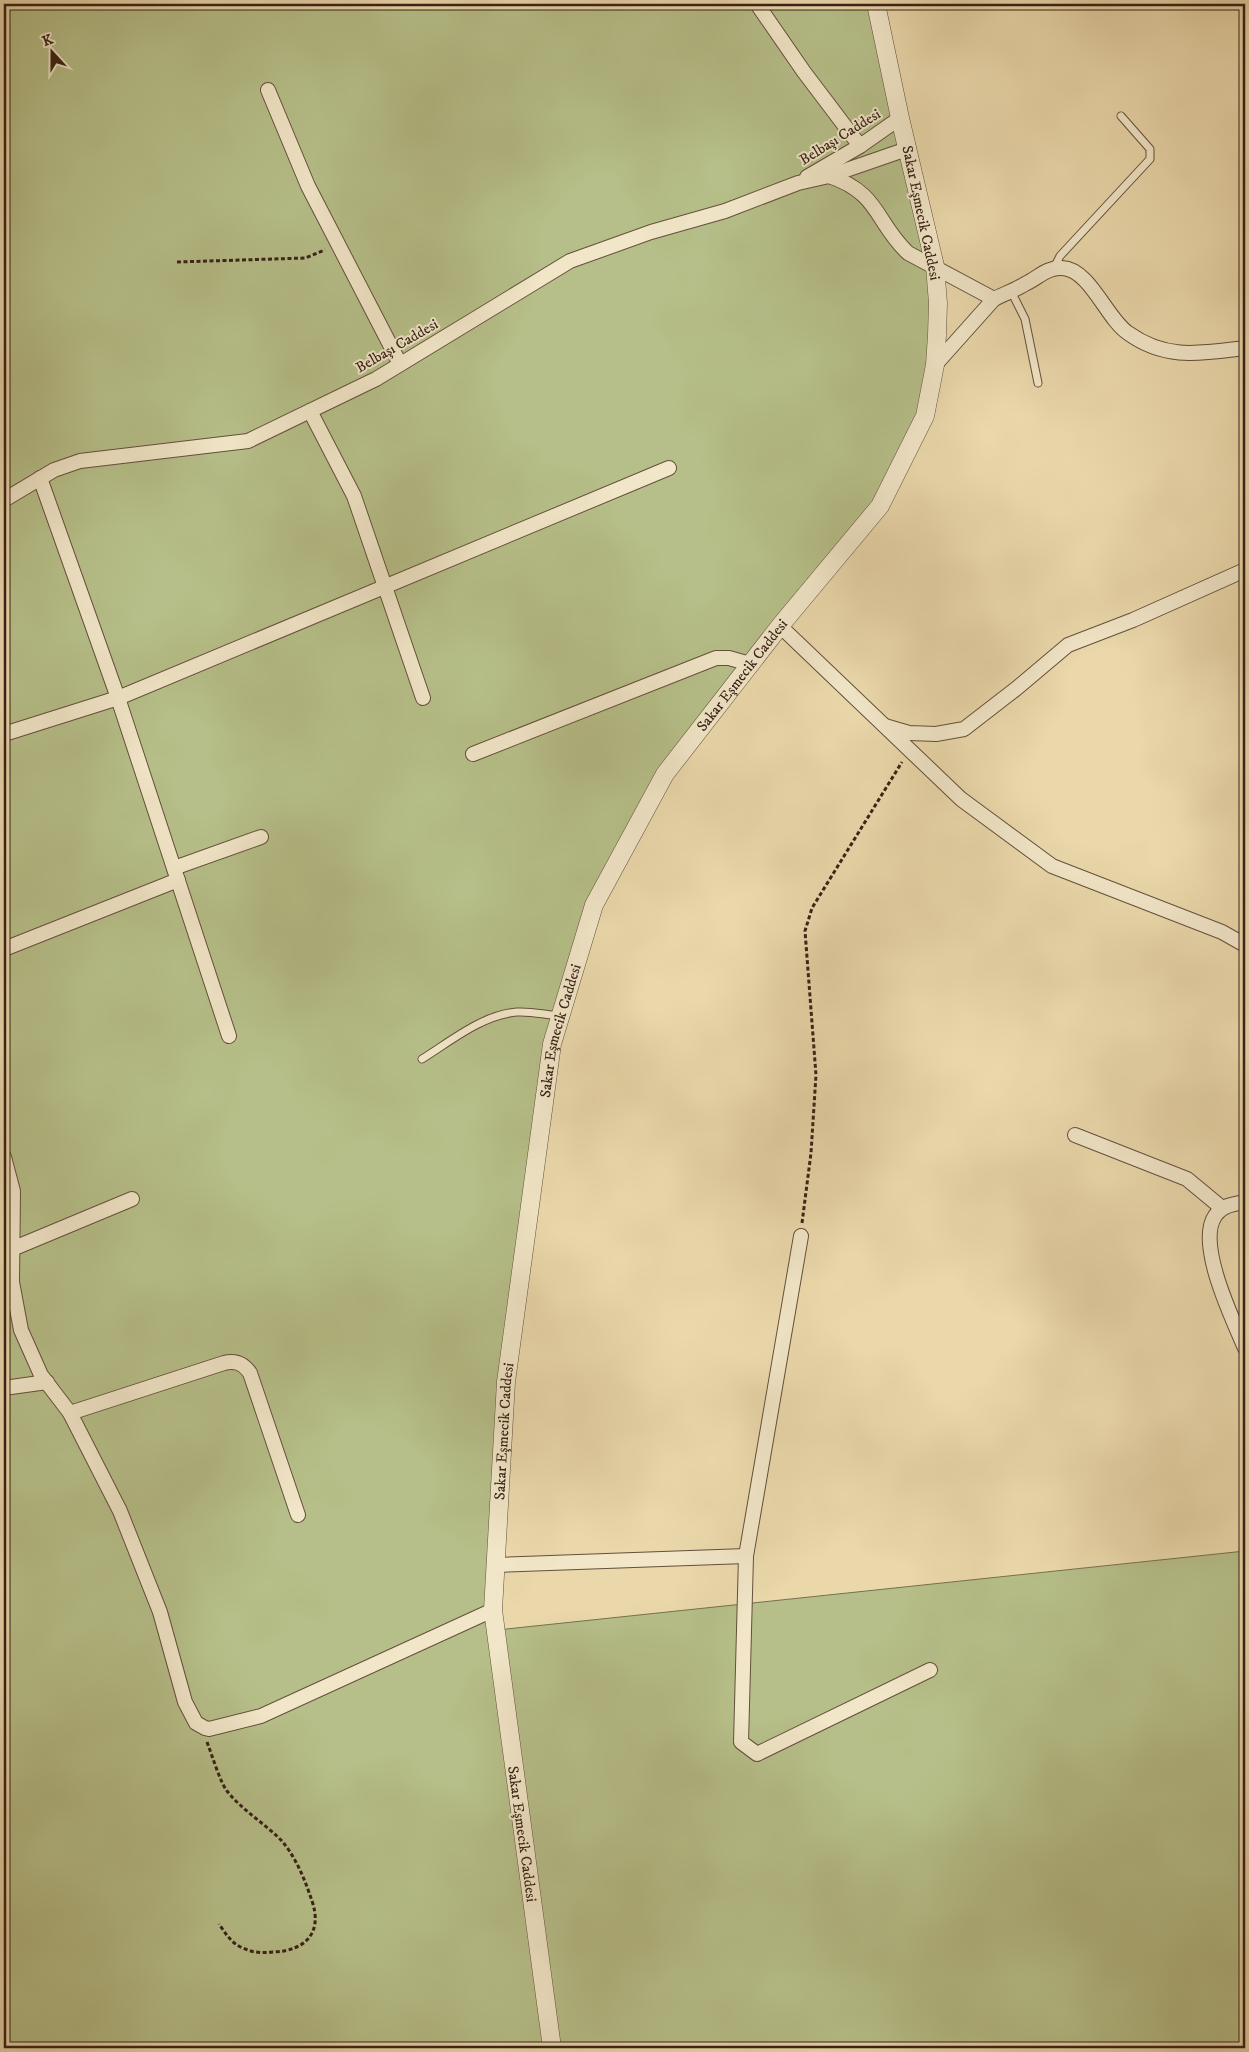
<svg xmlns="http://www.w3.org/2000/svg" width="1249" height="2052" viewBox="0 0 1249 2052" font-family="'IM FELL DW Pica',serif">
	<style>
		.green { fill: #b6bf89; stroke: #777050 }
		.lines { fill: none; stroke-linecap: round; stroke-linejoin: round }
		.service-casing { stroke: #644f3b; stroke-width: 9 }
		.minor-casing { stroke: #644f3b; stroke-width: 16 }
		.tertiary-casing { stroke: #644f3b; stroke-width: 19 }
		.path { stroke: #382116; stroke-width: 3; stroke-dasharray: 4 2.5; stroke-linecap: butt }
		.service { stroke: #f1e6c8; stroke-width: 7 }
		.minor { stroke: #f1e6c8; stroke-width: 14 }
		.tertiary { stroke: #f1e6c8; stroke-width: 18 }
		.labels { text-anchor: middle; dominant-baseline: central; stroke-width: 4; stroke-linejoin: round; paint-order: stroke }
		.street-label { font-size: 15px; fill: #382116; stroke: #f1e6c8 }
	</style>
	<rect width="100%" height="100%" fill="#ead8ab"/>
	<filter id="stains"><feTurbulence type="fractalNoise" baseFrequency=".004" numOctaves="4"/><feColorMatrix values="0 0 0 0 .2 0 0 0 0 .09 0 0 0 0 .02 0 0 0 .5 -.17"/></filter>
	<radialGradient id="worn" r=".72"><stop offset=".6" stop-color="#630" stop-opacity="0"/><stop offset="1" stop-color="#630" stop-opacity=".3"/></radialGradient>
	<!-- green -->
	<polygon class="green" points="4,4 877,4 935,279 922,411 893,476 749,668 633,835 571,975 518,1308 497,1630 1245,1551 1245,2048 4,2048"/>
	<g class="lines">
		<defs>
			<g id="service">
				<polyline points="1054,268 1060,256 1150,159 1150,149 1121,116"/>
				<polyline points="1011,291 1025,319 1038,383"/>
				<path d="M 422,1059 C 451,1041 482,1015 517,1012 C 531,1011 546,1015 560,1016"/>
			</g>
			<g id="minor">
				<polyline points="757,4 804,72 860,146"/>
				<polyline points="268,90 308,186 400,364"/>
				<path d="M 829,176 C 880,193 875,222 908,253 L 994,299 C 1004,294 1015,290 1025,284 C 1038,278 1047,267 1062,268 C 1090,269 1106,318 1128,333 C 1167,361 1202,353 1245,348"/>
				<polyline points="807,177 860,146 900,118"/>
				<polyline points="935,365 994,299"/>
				<polyline points="310,411 354,496 423,698"/>
				<polyline points="40,478 118,698 229,1036"/>
				<polyline points="4,500 54,470 80,461 248,441 376,379 570,261 651,232 725,211 798,183 829,176 907,149"/>
				<polyline points="780,626 961,799 1052,866 1222,932 1245,945"/>
				<polyline points="885,726 909,733 936,734 964,729 1017,688 1068,645 1133,620 1245,570"/>
				<polyline points="4,734 118,698 669,468"/>
				<polyline points="473,754 716,658 729,658 750,664"/>
				<polyline points="174,868 261,837"/>
				<polyline points="4,949 178,880"/>
				<polyline points="1075,1135 1187,1179 1222,1208"/>
				<path d="M 4,1157 L 13,1191 L 12,1282 L 21,1330 L 41,1375 L 70,1413 L 224,1363 C 235,1360 243,1363 250,1373 L 298,1515"/>
				<path d="M 1245,1202 C 1234,1204 1222,1205 1215,1216 C 1196,1244 1233,1320 1245,1348"/>
				<polyline points="12,1249 132,1199"/>
				<polyline points="4,1388 47,1382"/>
				<polyline points="70,1413 120,1511 160,1612 185,1702 196,1723 205,1728 209,1729 261,1716 493,1610"/>
				<polyline points="746,1556 741,1742 757,1754 930,1670"/>
				<polyline points="495,1565 746,1556 801,1236"/>
			</g>
			<g id="tertiary">
				<path id="s1" d="M 552,2048 L 493,1610 L 506,1382 L 552,1044 L 594,905 L 665,774 L 780,626 L 880,506 L 925,416 L 935,365 L 937,335 L 938,303 L 935,266 L 900,118 L 876,4"/>
			</g>
		</defs>
		<!-- service casing -->
		<use href="#service" class="service-casing"/>
		<!-- minor casing -->
		<use href="#minor" class="minor-casing"/>
		<!-- tertiary casing -->
		<use href="#tertiary" class="tertiary-casing"/>
		<!-- path -->
		<g class="path">
			<polyline points="177,262 305,258 325,250"/>
			<polyline points="802,1223 811,1153 816,1075 805,931 812,908 902,762"/>
			<path d="M 207,1742 C 212,1755 220,1782 227,1791 C 242,1810 264,1823 281,1840 C 296,1857 305,1880 312,1901 C 323,1933 305,1951 273,1952 C 262,1953 253,1953 243,1948 C 232,1944 226,1934 219,1924"/>
		</g>
		<!-- service -->
		<use href="#service" class="service"/>
		<!-- minor -->
		<use href="#minor" class="minor"/>
		<!-- tertiary -->
		<use href="#tertiary" class="tertiary"/>
	</g>
	<g class="labels">
		<!-- street labels -->
		<g class="street-label">
			<text transform="translate(840 137) rotate(-32)">Belbaşı Caddesi</text>
			<text transform="translate(921 213) rotate(78)">Sakar Eşmecik Caddesi</text>
			<text transform="translate(397 346) rotate(-30)">Belbaşı Caddesi</text>
			<text stroke="none"><textPath href="#s1" startOffset="1431">Sakar Eşmecik Caddesi</textPath></text>
			<text stroke="none"><textPath href="#s1" startOffset="1026">Sakar Eşmecik Caddesi</textPath></text>
			<text stroke="none"><textPath href="#s1" startOffset="621">Sakar Eşmecik Caddesi</textPath></text>
			<text transform="translate(522 1834) rotate(82)">Sakar Eşmecik Caddesi</text>
		</g>
	</g>
	<!-- margin -->
	<rect width="1249" height="2052" fill="none" stroke="#ead8ab" stroke-width="20"/>
	<rect x="5" y="5" width="1239" height="2042" fill="none" stroke="#382116" stroke-width="2.5"/>
	<rect x="10" y="10" width="1229" height="2032" fill="none" stroke="#382116"/>
	<!-- north arrow -->
	<g transform="translate(52 52) rotate(339)" stroke="#f1e6c8" stroke-width="4" paint-order="stroke">
	<path d="M0-4L9 19L0 12L-9 19Z" fill="#382116"/>
	<text y="-8" font-size="14" font-weight="bold" text-anchor="middle" fill="#382116">K</text>
	</g>
	<rect width="100%" height="100%" filter="url(#stains)"/>
	<rect width="100%" height="100%" fill="url(#worn)"/>
</svg>
